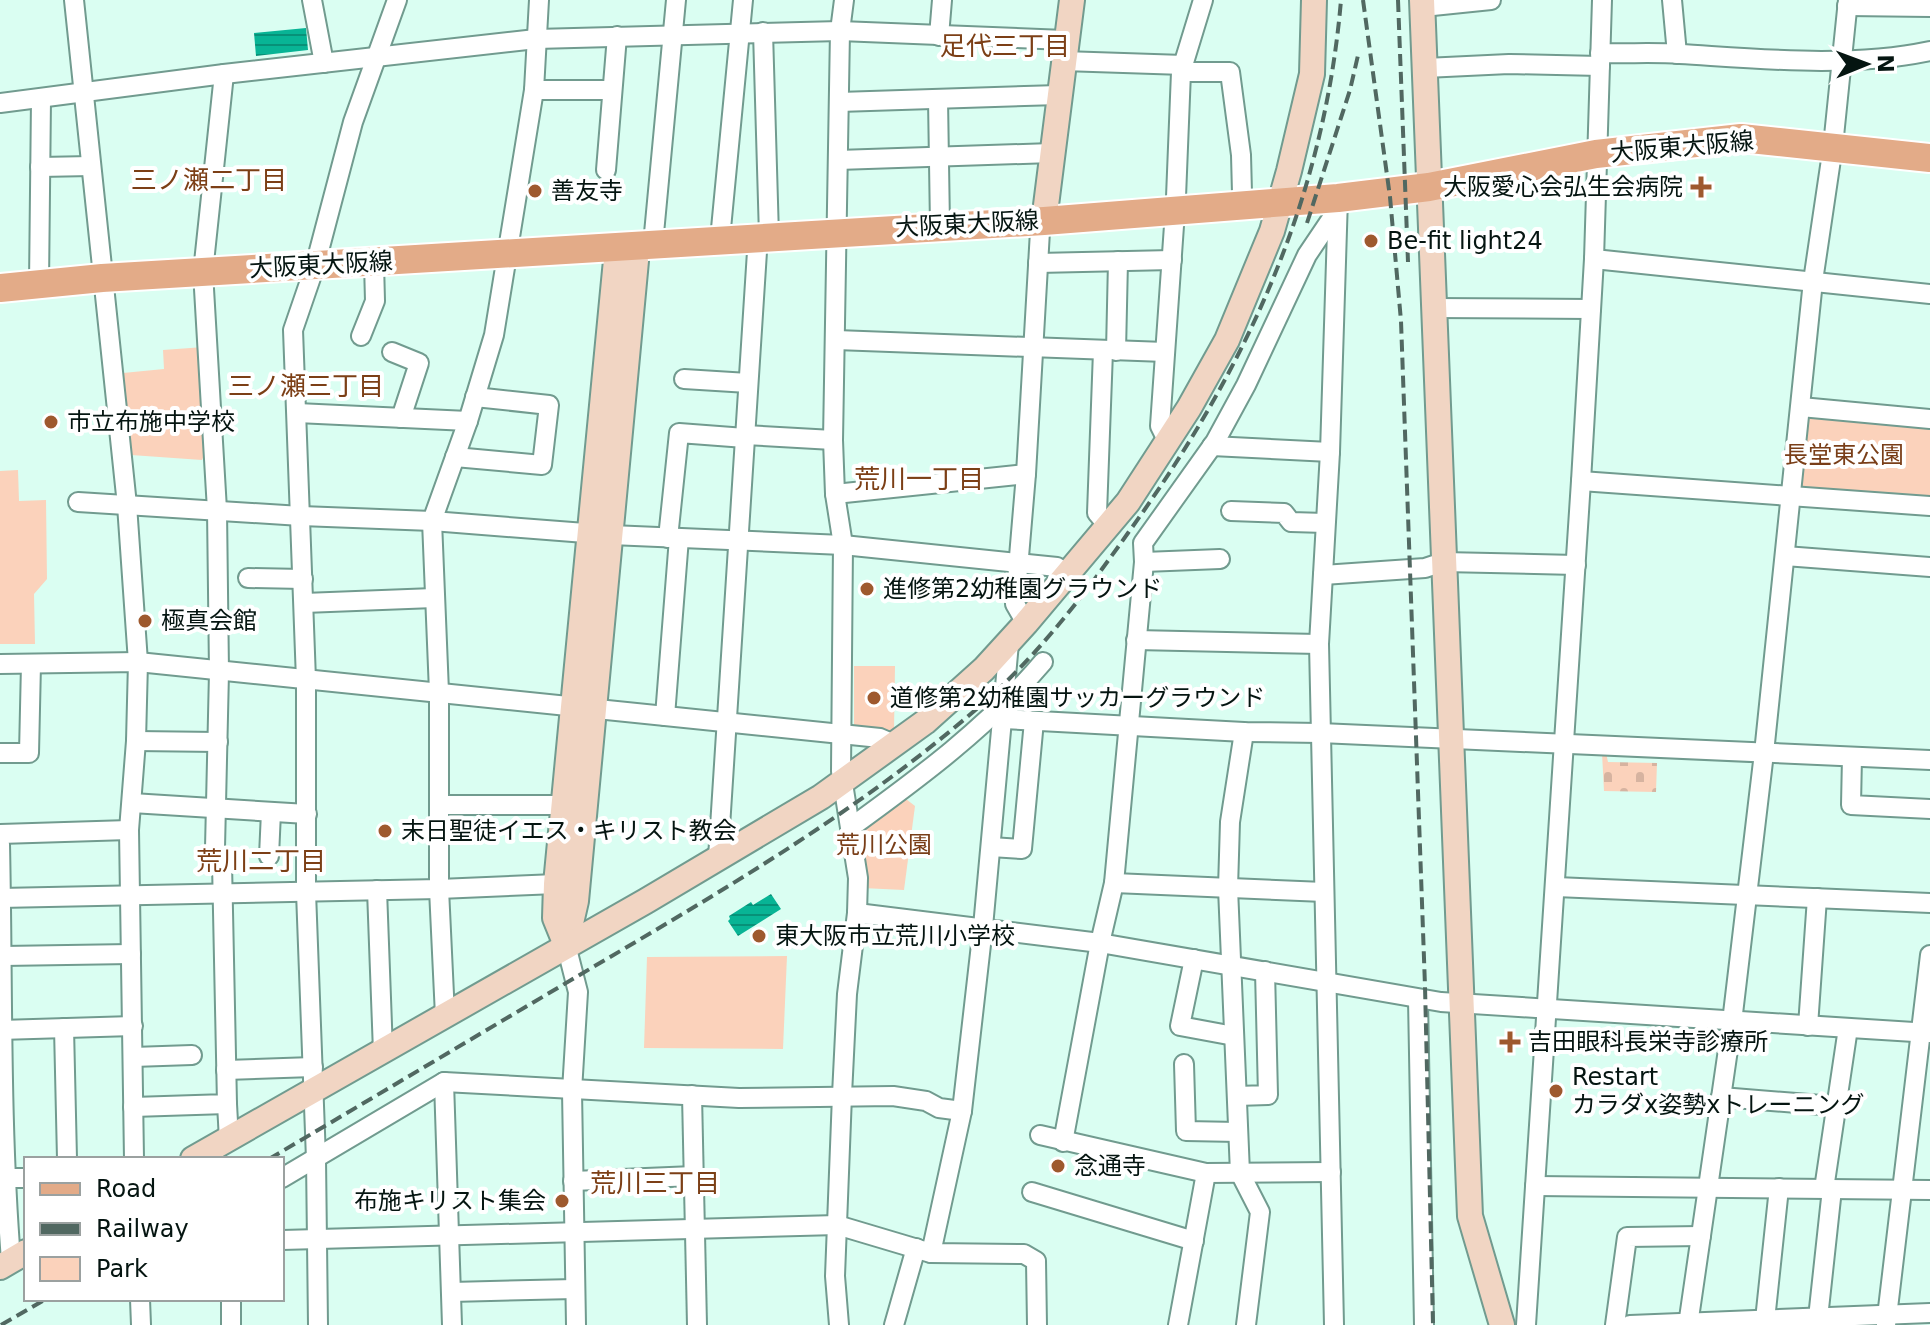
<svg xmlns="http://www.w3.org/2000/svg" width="1930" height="1325" viewBox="0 0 1930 1325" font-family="'DejaVu Sans','Noto Sans JP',sans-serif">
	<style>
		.green { fill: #fbd2bb }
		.cemetery { fill: url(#cemetery-stones) }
		.water { fill: url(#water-rules) }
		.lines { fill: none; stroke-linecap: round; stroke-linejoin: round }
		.street-casing { stroke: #719b8f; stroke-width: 22 }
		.secondary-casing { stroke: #719b8f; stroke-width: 28 }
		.primary-casing { stroke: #fff; stroke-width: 32 }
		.street { stroke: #fff; stroke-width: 18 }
		.secondary { stroke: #f1d5c3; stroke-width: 24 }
		.primary { stroke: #e3ab88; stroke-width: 28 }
		.rail { stroke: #516861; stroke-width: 4; stroke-dasharray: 12 6; stroke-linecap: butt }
		.poi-dot { fill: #9e592e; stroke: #fff; stroke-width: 3 }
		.labels { text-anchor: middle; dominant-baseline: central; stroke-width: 8; stroke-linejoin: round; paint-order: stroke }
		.street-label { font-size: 24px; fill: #051511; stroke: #fff }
		.poi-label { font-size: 24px; fill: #051511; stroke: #fff; text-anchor: start }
		.park-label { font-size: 24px; fill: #793e18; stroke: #fff }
		.neighbourhood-label { font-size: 26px; fill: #7c3f16; stroke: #fff }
	</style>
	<defs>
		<pattern id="cemetery-stones" width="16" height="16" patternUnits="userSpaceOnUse" patternTransform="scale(2)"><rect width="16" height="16" fill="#fbd2bb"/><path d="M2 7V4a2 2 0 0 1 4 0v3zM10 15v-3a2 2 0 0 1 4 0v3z" fill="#d6b3a0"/></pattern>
		<pattern id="water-rules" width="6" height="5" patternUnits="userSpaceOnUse" patternTransform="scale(2)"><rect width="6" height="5" fill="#08b495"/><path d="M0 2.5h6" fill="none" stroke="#079178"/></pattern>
	</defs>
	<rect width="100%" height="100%" fill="#dafef2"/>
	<!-- green -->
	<g class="green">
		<polygon points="204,347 207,448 202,460 131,455 123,373 164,369 163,350"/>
		<polygon points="1806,412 1930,424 1930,501 1797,492"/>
		<polygon points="18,470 19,501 46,500 47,579 34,594 35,644 0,644 0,471"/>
		<polygon points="854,666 895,666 894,731 854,730"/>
		<polygon points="902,796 915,806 904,890 862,888 856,830"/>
		<polygon points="787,956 783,1049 644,1048 647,957"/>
	</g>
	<!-- cemetery -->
	<polygon class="cemetery" points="1602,753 1606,753 1608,762 1657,763 1656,792 1604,791"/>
	<!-- water -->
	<g class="water">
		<polygon points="306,28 308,50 256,56 254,33"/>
		<polygon points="771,894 781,909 738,936 728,921 730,919 729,916 751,902 753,905"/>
	</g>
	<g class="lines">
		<defs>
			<g id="street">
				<polyline points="74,0 127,505 138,662 136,741 129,830 134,1159"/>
				<polyline points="312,0 324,63"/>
				<polyline points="1672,0 1677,54"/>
				<polyline points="1847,6 1930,7"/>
				<polyline points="1423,7 1491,0"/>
				<polyline points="763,32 769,236"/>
				<polyline points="939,36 942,0"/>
				<path d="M 1600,53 C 1627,54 1653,52 1680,54 C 1762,59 1849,68 1930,51"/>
				<polyline points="1063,61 1184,65"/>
				<polyline points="1425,68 1509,64 1600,66"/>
				<polyline points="1181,72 1230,72 1241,155 1242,193"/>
				<polyline points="534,90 612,90"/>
				<polyline points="938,99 940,226"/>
				<polyline points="839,102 1059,95"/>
				<polyline points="0,103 224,74 536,39 840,31 1065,40"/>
				<polyline points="838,160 1052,153"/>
				<polyline points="40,167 91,166"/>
				<polyline points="606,170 617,36"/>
				<polyline points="720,239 743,0"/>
				<polyline points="653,244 676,0"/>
				<polyline points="1594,259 1930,294"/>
				<polyline points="1038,263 1172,260"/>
				<polyline points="39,284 41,99"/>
				<polyline points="1433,308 1591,309"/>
				<polyline points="361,336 375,301 374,263"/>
				<polyline points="836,340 1165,352"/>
				<polyline points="1103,351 1097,513 1108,526"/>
				<polyline points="1116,351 1118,261"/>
				<polyline points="392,352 419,363 401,418"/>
				<polyline points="684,379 748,383"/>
				<polyline points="1801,407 1930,419"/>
				<polyline points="297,413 468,421"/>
				<polyline points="745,435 833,440"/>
				<polyline points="1168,442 1160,426 1176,197 1181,72 1203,0"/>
				<polyline points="1212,446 1330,452"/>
				<polyline points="455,457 542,465 549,405 475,397"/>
				<polyline points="1581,481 1930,506"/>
				<polyline points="835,494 1026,474"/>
				<polyline points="78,502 301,516 432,521 611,535 843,545 1057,567 1068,575"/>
				<polyline points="1231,511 1284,513 1291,522 1325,523"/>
				<polyline points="668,538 679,433 745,438"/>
				<polyline points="1785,556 1930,567"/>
				<polyline points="1144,562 1220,559"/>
				<polyline points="1323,575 1425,568 1443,562 1576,565"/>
				<polyline points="248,578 303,579"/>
				<polyline points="304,603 434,598"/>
				<polyline points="1026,623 1015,604 1026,474 1040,231 1044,221"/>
				<polyline points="1136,640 1319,644"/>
				<polyline points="0,664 138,662 880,738 894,744"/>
				<polyline points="665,716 679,538"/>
				<polyline points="1004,719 1244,732 1320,733 1930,760"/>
				<polyline points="1244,732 1230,822 1228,888 1240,1173 1260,1212 1246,1325"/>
				<polyline points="136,741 218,742"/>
				<polyline points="0,753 29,753 31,664"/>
				<polyline points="1852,757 1851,805 1930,809"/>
				<polyline points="132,803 307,814"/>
				<polyline points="439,805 563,805"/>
				<path d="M 850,828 C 919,778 988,727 1043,662"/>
				<polyline points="0,834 129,830"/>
				<path d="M 0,844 C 3,983 0,1122 11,1260"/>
				<polyline points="991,847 1022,849 1034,721"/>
				<polyline points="269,856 271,812"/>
				<polyline points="718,858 758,236"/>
				<polyline points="1114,883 1324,892"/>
				<polyline points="1556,887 1930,903"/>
				<polyline points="377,890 383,1052"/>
				<polyline points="0,898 439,889 556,884"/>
				<polyline points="857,913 1100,943 1441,1002 1930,1033"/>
				<polyline points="566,945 578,992 572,1091 576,1325"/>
				<polyline points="3,956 131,954"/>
				<polyline points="1194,959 1180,1026 1234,1036"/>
				<polyline points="1418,999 1424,1325"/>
				<polyline points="445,1016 439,889 439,692 432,521 468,421 494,335 534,90 539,0"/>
				<polyline points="1808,1026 1817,898"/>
				<polyline points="64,1028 67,1159"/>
				<polyline points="0,1030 133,1026"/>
				<polyline points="133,1057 192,1055"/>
				<polyline points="1184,1064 1186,1131 1238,1132"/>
				<polyline points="226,1070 313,1067"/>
				<polyline points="444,1082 452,1325"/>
				<polyline points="692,1095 697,1325"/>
				<polyline points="1237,1096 1268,1095 1265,971"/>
				<polyline points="1721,1097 1834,1106"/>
				<polyline points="227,1104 229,1140"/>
				<polyline points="133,1107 227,1104 222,863 215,848 219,672 217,510 203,272 224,74"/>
				<polyline points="1040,1135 1206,1173 1331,1172"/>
				<polyline points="1063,1142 1100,943 1114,883 1144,562 1143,543 1215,442 1246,385 1307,255 1338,209"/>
				<polyline points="0,1178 26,1178"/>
				<polyline points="282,1178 444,1082 739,1098 893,1096 926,1101 939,1108 962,1111"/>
				<polyline points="573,1181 694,1176"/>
				<polyline points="1535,1186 1930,1190"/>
				<polyline points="1824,1189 1848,1028"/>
				<polyline points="1032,1192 1194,1241"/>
				<polyline points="282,1240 837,1225 931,1253 1024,1254 1036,1261 1037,1325"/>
				<polyline points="931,1253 962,1111 983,927 1009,643"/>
				<polyline points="451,1292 575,1289"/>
				<polyline points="140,1299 141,1325"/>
				<polyline points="231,1299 231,1325"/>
				<polyline points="1818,1318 1832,1189"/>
				<polyline points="1765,1320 1779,1188"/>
				<polyline points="318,1325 316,1159 306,892 306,680 293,330 315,266 353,122 397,0"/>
				<polyline points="839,1325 835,1276 842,1095 847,994 857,913 858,878 841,771 843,545 835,494 833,440 840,31 844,0"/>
				<polyline points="894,1325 916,1248"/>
				<polyline points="1178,1325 1206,1173"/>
				<polyline points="1334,1325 1319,644 1330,452 1338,198"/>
				<polyline points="1526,1325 1581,481 1594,259 1602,0"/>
				<polyline points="1615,1325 1627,1237 1701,1236"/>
				<polyline points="1630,1325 1930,1313"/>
				<polyline points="1688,1325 1732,1022 1764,753 1813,281 1833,146 1848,0"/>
				<polyline points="1886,1325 1930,955"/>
			</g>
			<g id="secondary">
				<polyline points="1422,0 1470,1216 1502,1325"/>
				<polyline points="1044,221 1072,0"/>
				<polygon points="627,246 636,261 576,901 566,945 555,918 556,884 616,260"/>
				<polyline points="193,1159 646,901 821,797 925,722 984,669 1026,623 1128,502 1189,408 1227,340 1272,231 1289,171 1312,74 1314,0"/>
				<polyline points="0,1267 26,1252"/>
			</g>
			<polyline id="primary" points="0,288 102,278 1044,221 1338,198 1429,187 1596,154 1741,138 1930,158"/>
		</defs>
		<!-- street casing -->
		<use href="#street" class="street-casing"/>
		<!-- secondary casing -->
		<use href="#secondary" class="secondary-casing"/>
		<!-- primary casing -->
		<use href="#primary" class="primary-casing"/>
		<!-- street -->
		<use href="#street" class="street"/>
		<!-- secondary -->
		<use href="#secondary" class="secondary"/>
		<!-- primary -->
		<use href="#primary" class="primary"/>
		<!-- rail -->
		<g class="rail">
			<polyline points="1363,0 1390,197 1401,321 1425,986 1433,1325"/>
			<polyline points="1398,0 1408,262"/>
			<polyline points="1307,223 1350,90 1359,51"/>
			<path d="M 269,1159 C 381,1093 493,1026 605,960 C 739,881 872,802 989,698 C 1042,650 1087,591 1128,533 C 1245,371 1324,201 1341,0"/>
			<polyline points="1,1325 46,1299"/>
		</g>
	</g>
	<!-- markers -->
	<g class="poi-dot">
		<path d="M1697 175h8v8h8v8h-8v8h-8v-8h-8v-8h8z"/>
		<circle cx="535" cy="191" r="8"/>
		<circle cx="1371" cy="241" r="8"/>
		<circle cx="51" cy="422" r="8"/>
		<circle cx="867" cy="589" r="8"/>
		<circle cx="145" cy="621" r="8"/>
		<circle cx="874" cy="698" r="8"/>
		<circle cx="385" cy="831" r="8"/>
		<circle cx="759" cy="936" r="8"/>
		<path d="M1506 1030h8v8h8v8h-8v8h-8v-8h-8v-8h8z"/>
		<circle cx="1556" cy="1091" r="8"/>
		<circle cx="1058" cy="1166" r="8"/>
		<circle cx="562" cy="1201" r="8"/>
	</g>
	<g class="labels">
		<!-- street labels -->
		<g class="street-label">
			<text transform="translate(1682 147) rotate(-5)">大阪東大阪線</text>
			<text transform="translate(967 224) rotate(-3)">大阪東大阪線</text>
			<text transform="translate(321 265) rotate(-3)">大阪東大阪線</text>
		</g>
		<!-- poi labels -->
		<g class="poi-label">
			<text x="1683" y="187" text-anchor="end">大阪愛心会弘生会病院</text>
			<text x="551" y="191">善友寺</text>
			<text x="1387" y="241">Be-fit light24</text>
			<text x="67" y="422">市立布施中学校</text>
			<text x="883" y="589">進修第2幼稚園グラウンド</text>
			<text x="161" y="621">極真会館</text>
			<text x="890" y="698">道修第2幼稚園サッカーグラウンド</text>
			<text x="401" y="831">末日聖徒イエス・キリスト教会</text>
			<text x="775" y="936">東大阪市立荒川小学校</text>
			<text x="1528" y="1042">吉田眼科長栄寺診療所</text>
			<text x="1572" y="1077">Restart<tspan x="1572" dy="28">カラダx姿勢xトレーニング</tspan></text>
			<text x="1074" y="1166">念通寺</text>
			<text x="546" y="1201" text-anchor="end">布施キリスト集会</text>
		</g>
		<!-- park labels -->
		<g class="park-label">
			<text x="1844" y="455">長堂東公園</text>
			<text x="884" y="845">荒川公園</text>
		</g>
		<!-- neighbourhood labels -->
		<g class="neighbourhood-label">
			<text x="1005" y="46">足代三丁目</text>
			<text x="209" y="180">三ノ瀬二丁目</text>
			<text x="306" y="386">三ノ瀬三丁目</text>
			<text x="919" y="479">荒川一丁目</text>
			<text x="261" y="861">荒川二丁目</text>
			<text x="655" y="1183">荒川三丁目</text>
		</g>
	</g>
	<!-- legend -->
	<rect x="24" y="1157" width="260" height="144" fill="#ffffff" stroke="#9ba1a0" stroke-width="2"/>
	<rect x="40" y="1183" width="40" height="12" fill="#e3ab88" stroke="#9ba1a0" stroke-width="2"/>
	<text x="96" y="1197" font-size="24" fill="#051511">Road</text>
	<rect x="40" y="1223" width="40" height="12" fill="#516861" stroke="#9ba1a0" stroke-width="2"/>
	<text x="96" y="1237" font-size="24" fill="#051511">Railway</text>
	<rect x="40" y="1257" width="40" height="24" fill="#fbd2bb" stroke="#9ba1a0" stroke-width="2"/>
	<text x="96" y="1277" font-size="24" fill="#051511">Park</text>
	<!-- north arrow -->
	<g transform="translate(1866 64) rotate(89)" stroke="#ffffff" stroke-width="6" paint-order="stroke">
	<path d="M0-6L14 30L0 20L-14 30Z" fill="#051511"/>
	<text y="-12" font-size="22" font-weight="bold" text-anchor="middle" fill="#051511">N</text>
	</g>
</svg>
